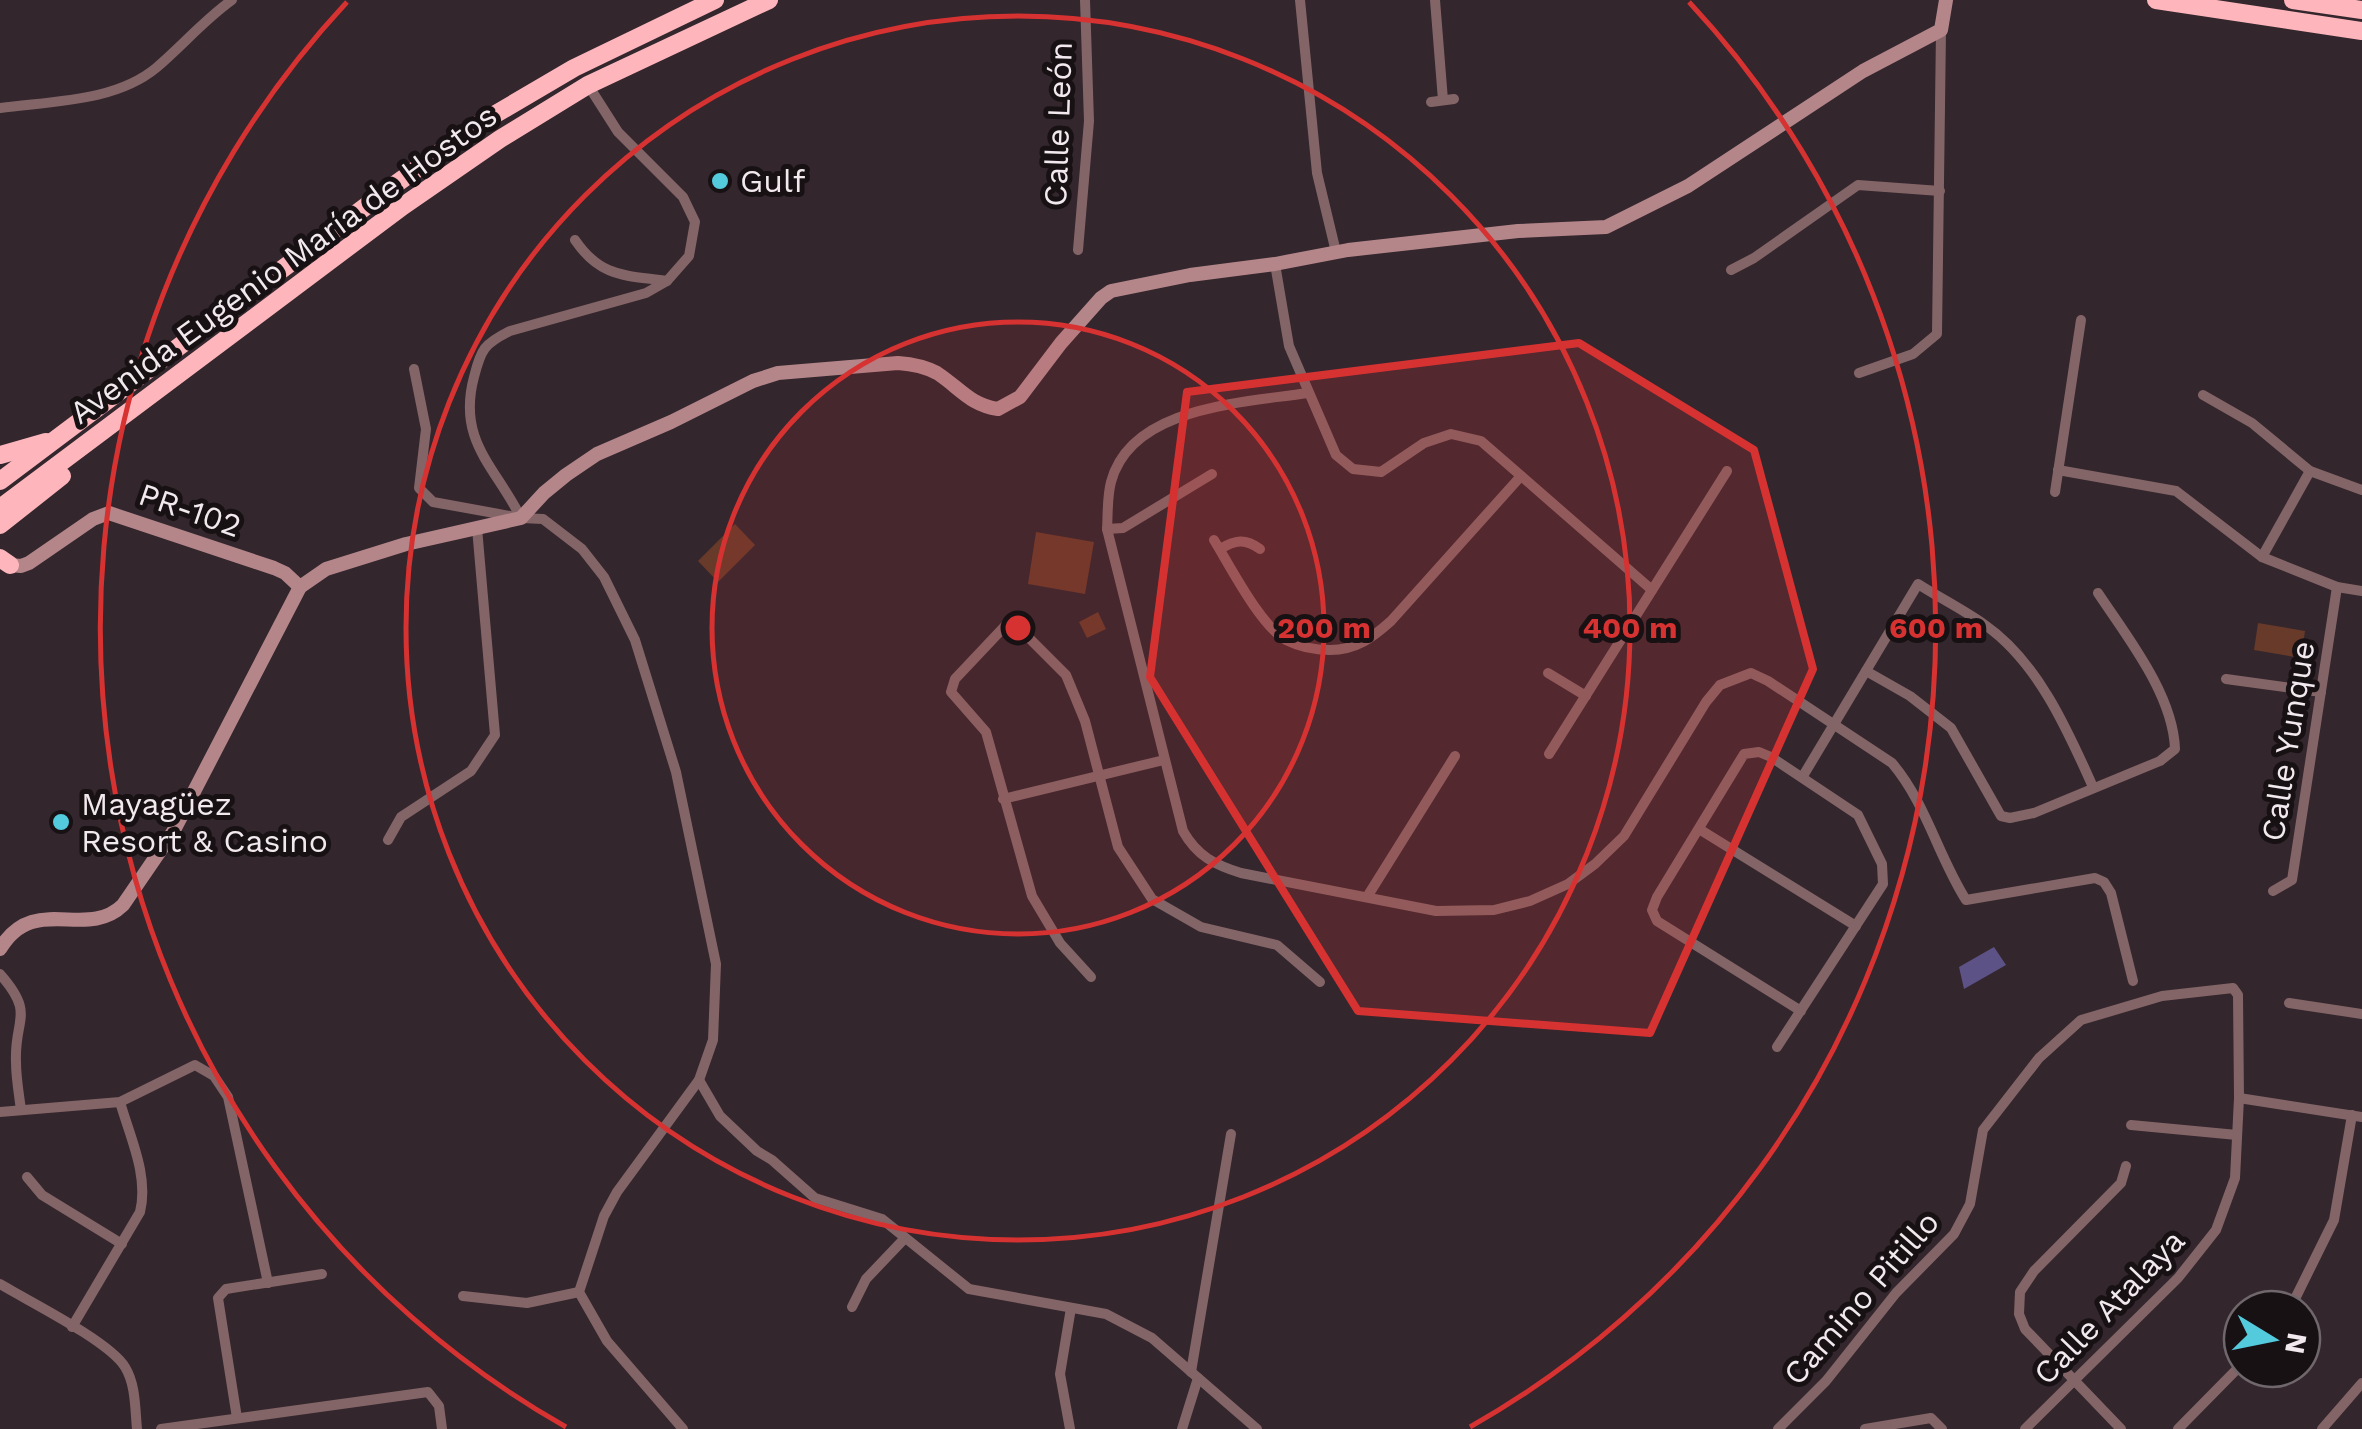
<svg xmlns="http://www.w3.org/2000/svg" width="2362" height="1429" viewBox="0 0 2362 1429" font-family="'Work Sans',sans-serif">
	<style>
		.green { fill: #683a29 }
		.water { fill: #5c5286 }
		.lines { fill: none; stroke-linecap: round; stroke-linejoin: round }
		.street { stroke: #836567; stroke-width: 10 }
		.secondary { stroke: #b4868a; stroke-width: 14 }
		.highway { stroke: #feb6bc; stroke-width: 18 }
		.marked { fill: #d73232; fill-opacity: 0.2; stroke: #d73232; stroke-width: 8; stroke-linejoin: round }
		.ring { fill: none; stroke: #d73232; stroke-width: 5 }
		.poi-dot { fill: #54cadd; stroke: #171114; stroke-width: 4 }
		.labels { text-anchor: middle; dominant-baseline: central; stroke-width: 10; stroke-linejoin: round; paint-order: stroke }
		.street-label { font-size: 32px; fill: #f2e9ee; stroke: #171114 }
		.poi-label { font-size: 32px; fill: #f2e9ee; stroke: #171114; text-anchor: start }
		.centre { fill: #d73232; stroke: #171114; stroke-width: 5 }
		.ring-label { font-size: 30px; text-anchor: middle; font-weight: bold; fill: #d73232; stroke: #171114; stroke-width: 10; stroke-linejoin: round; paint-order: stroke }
	</style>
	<rect width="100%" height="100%" fill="#33262d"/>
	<!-- green -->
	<g class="green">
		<polygon points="735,524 755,545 718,582 698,561"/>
		<polygon points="1036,532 1094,542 1085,594 1028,584"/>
		<polygon points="1098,612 1106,629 1087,638 1079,622"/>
		<polygon points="2258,623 2305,631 2301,658 2254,650"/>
	</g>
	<!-- water -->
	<polygon class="water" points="1994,947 2006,965 1964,989 1959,967"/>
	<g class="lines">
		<!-- street -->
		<g class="street">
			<polyline points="1300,0 1317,173 1336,252"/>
			<polyline points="1435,0 1443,100"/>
			<polyline points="1431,102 1454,99"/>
			<path d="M 0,108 C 51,101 115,102 156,68 C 182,46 204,20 232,0"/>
			<path d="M 575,240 C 601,278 625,275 667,281 L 689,256 L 695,222 L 683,197 L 618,132 L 588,85"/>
			<polyline points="1078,250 1089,121 1085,0"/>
			<polyline points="1275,264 1289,346 1336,455 1353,469 1381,472 1424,443 1451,434 1481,441 1652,590"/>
			<polyline points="1731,270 1754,258 1858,185 1940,191"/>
			<polyline points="414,369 426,429 419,488 433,502 521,518 543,519 582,549 604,577 635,640 676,772 716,964 713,1040 699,1080 617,1192 604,1216 579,1292 607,1341 683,1429"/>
			<polyline points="1859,373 1913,354 1937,334 1941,30"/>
			<path d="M 1307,393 C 1244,403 1131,406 1111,482 C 1107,497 1108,514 1107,529 L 1183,831 C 1197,856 1215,865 1241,873 L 1436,911 L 1494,910 L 1530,901 L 1568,884 L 1595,864 L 1624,836 L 1706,702 L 1720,685 L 1751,673 L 1768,681 L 1892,763 C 1926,803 1938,856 1966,900 L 2095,878 L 2104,882 L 2111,893 L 2133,981"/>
			<polyline points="2203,395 2252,423 2310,471 2362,490"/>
			<polyline points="2058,470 2176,491 2262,557 2337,587 2362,591"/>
			<polyline points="2055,492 2081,320"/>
			<path d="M 521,518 C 495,466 457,441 474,377 C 481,349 484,344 510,331 L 646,293 L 667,281"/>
			<polyline points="1107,529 1123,528 1212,474"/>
			<path d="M 1214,540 C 1230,566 1260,625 1286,640 C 1300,647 1315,650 1330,650 C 1356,650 1372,638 1391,621 L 1521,476"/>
			<path d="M 1220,549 C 1235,540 1245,538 1260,549"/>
			<polyline points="2262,557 2310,471"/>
			<path d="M 1866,671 L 1910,696 L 1951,728 L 2001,816 L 2010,818 L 2034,813 L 2160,761 L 2175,749 C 2173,694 2127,637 2098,593"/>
			<polyline points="1548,673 1586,696"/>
			<polyline points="2226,679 2321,692"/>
			<polyline points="1549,754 1727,471"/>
			<path d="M 1803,776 L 1918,584 C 1940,598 1964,610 1985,625 C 2038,662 2068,731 2093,787"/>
			<polyline points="1003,799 1164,760"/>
			<polyline points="1699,829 1856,926"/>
			<polyline points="388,840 401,817 471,771 495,735 477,528"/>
			<polyline points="2273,891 2292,880 2337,587"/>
			<polyline points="1367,897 1455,756"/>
			<path d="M 0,974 C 36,1015 14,1018 16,1062 C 16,1078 19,1094 21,1110"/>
			<polyline points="1091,977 1060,943 1032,896 986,732 951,692 955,679 1006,625 1019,628 1066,675 1085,721 1118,847 1152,899 1201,927 1277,945 1320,982"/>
			<polyline points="2289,1003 2362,1014"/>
			<polyline points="1777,1047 1883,884 1882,864 1858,815 1771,757 1759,752 1744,754 1657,897 1652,910 1657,921 1801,1011"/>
			<polyline points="699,1080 720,1116 757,1151 772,1160 815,1198 882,1219 969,1289 1106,1314 1152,1338 1257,1429"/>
			<polyline points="2239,1098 2362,1117"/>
			<polyline points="0,1112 120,1102 195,1065 214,1076 228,1097 268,1283"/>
			<polyline points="2131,1125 2237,1135"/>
			<polyline points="27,1177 42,1195 122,1244"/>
			<path d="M 0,1284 C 30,1302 109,1341 125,1367 C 136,1385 135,1409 137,1429"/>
			<polyline points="463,1296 527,1303 579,1292"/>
			<polyline points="852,1307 866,1279 905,1238"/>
			<polyline points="2290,1309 2334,1220 2352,1115"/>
			<path d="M 72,1327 L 140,1212 C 149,1176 130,1137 120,1102"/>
			<polyline points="1191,1372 1231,1134"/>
			<polyline points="237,1418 218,1298 226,1289 322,1274"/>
			<polyline points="161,1429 428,1392 439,1406 442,1429"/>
			<polyline points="1070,1429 1060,1374 1071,1308"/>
			<polyline points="1182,1429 1198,1378"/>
			<polyline points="1778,1429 1826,1381 1896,1293 1954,1234 1970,1204 1983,1130 2039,1058 2081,1020 2162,996 2233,988 2238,995 2239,1098 2235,1178 2216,1230 2178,1278 2025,1429"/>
			<polyline points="1865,1429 1931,1418 1942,1429"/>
			<polyline points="2121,1429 2025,1329 2019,1314 2020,1292 2034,1271 2121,1183 2126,1166"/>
			<polyline points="2178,1429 2242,1364"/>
			<polyline points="2322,1429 2362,1383"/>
		</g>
		<!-- secondary -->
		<g class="secondary">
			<polyline points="10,565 21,566 29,563 93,519 109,513 274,568 285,573 300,587"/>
			<path d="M 0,949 C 34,892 86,941 123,905 L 173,832 L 300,587 L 326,569 L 406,544 L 521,518 L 544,493 L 566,475 L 597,454 L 671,422 L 753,381 L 778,373 L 898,363 C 912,364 924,366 937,373 C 960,388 970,405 998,409 L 1020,397 L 1061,343 L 1101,298 L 1111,291 L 1190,275 L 1275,264 L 1348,250 L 1518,231 L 1606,227 L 1688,186 L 1863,71 L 1941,30 L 1946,0"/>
		</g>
		<!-- highway -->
		<g class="highway">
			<polyline points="2156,0 2362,31"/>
			<polyline points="2293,0 2362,10"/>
			<polyline points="0,455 46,442"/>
			<polyline points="0,481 393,186 482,122 574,68 715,0"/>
			<polyline points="0,508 403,206 500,139 588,85 769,0"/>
			<polyline points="0,525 62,476"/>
			<polyline points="0,558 10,565"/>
		</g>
	</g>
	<!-- marked area -->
	<path class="marked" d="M 1579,343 L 1754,450 L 1813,669 L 1650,1033 L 1358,1011 L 1150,677 L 1187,392 Z"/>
	<!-- distance rings -->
	<circle cx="1018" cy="628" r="306" fill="#d73232" fill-opacity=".12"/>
	<g class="ring">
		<circle cx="1018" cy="628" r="306"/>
		<circle cx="1018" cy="628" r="612"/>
		<path d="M566 1427A918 918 0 0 1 347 2M1689 2A918 918 0 0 1 1470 1427"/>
	</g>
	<!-- markers -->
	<g class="poi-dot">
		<circle cx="720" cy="181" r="10"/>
		<circle cx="61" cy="822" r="10"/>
	</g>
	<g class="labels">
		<!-- street labels -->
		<g class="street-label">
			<text transform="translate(1058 124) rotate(-88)">Calle León</text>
			<text transform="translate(283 264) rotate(-36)">Avenida Eugenio María de Hostos</text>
			<text transform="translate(190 510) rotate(19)">PR-102</text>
			<text transform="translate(2288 741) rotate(-81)">Calle Yunque</text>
			<text transform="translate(1861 1298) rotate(-49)">Camino Pitillo</text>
			<text transform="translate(2109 1307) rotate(-46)">Calle Atalaya</text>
		</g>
		<!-- poi labels -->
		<g class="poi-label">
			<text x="740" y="181">Gulf</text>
			<text x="81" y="804">Mayagüez<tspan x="81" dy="37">Resort &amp; Casino</tspan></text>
		</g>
	</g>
	<circle cx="1018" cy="628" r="15" class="centre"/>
	<g class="ring-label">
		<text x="1324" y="638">200 m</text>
		<text x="1630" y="638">400 m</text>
		<text x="1936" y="638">600 m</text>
	</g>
	<!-- north arrow -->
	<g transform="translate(2272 1339) rotate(100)"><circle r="48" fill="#171114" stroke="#6f676b" stroke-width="2.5"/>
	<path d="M0-8L18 38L0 25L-18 38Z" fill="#54cadd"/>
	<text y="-15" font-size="28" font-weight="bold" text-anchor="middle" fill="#f2e9ee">N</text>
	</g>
</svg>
